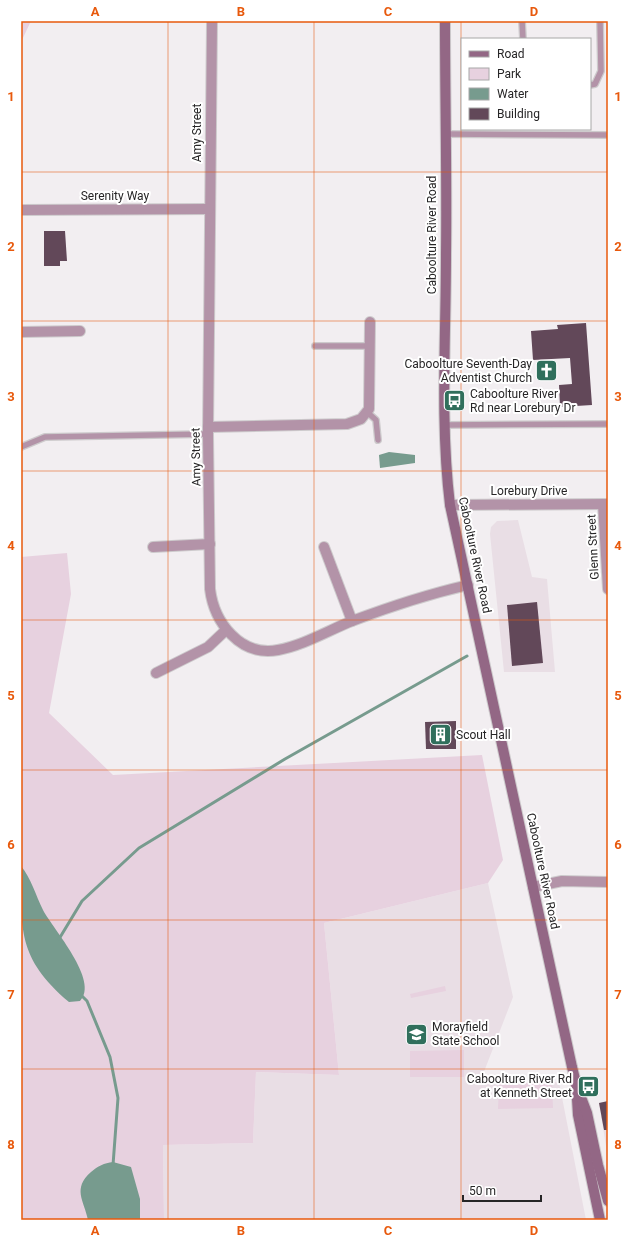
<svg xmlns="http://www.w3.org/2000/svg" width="629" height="1241" viewBox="0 0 629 1241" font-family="Roboto,sans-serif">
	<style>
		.built { fill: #e9dee5 }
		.green { fill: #e7d1df }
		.water { fill: #779b8e }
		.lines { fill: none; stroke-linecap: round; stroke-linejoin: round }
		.stream { stroke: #779b8e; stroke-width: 3 }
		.building { fill: #624859 }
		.service-casing { stroke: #cdcacc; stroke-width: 8 }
		.minor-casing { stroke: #cdcacc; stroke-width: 12 }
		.secondary-casing { stroke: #cdcacc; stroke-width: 12 }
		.service { stroke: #b393a8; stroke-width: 5.5 }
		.minor { stroke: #b393a8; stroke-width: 10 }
		.secondary { stroke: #936785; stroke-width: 10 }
		.grid { fill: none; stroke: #e8590c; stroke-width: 1; stroke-opacity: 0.55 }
		.labels { text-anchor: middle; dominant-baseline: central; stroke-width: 4; stroke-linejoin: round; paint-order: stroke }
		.street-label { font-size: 12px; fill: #262526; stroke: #fff }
		.poi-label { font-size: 12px; fill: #262526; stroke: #fff; text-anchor: start }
		.neatline { fill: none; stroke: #e8590c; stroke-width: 1.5 }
		.grid-label { font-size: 13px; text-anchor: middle; font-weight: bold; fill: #e8590c }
	</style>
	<rect width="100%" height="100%" fill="#f2eef1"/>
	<!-- built -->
	<g class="built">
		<polygon points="518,520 532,577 547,579 555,672 504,672 490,534 491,527 497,521"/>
		<polygon points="488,883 513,997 480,1082 559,1082 586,1220 164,1220 163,1145 253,1143 256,1072 339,1075 324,923"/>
		<polygon points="608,1101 608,1158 599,1103"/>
	</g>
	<!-- green -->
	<g class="green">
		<polygon points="21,21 31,21 21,42"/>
		<polygon points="67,553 71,594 49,713 113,775 482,755 503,860 488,883 324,923 339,1075 256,1072 253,1143 163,1145 164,1220 21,1220 21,557"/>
		<polygon points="445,986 446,991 411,998 410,994"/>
		<polygon points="464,1050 464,1077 410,1077 410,1051"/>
		<polygon points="499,1083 552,1083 553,1108 498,1109"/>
	</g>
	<!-- water -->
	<g class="water">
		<polygon points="389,452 415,455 415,463 380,468 379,455"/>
		<path d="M 21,866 C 31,878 36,896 43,910 C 53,929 100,981 80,1001 L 69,1002 C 17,958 21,929 21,866 Z"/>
		<path d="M 113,1162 L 131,1167 L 140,1199 L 140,1220 L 88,1220 C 84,1200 72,1189 91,1172 C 98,1166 104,1163 113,1162 Z"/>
	</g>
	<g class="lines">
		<!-- stream -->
		<g class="stream">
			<polyline points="59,939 82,901 139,848 285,759 467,656"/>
			<polyline points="82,996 87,1001 110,1057 118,1098 113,1165"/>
		</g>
	</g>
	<!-- building -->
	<g class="building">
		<polygon points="44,231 65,231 67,261 60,261 60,266 44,266"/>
		<polygon points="586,323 592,405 560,407 559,385 572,384 570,358 533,360 531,331 558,329 557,325"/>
		<polygon points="537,602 543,663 512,666 507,605"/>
		<polygon points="456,721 456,749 426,749 425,722"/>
		<polygon points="608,1101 608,1130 604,1130 599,1103"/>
	</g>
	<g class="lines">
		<defs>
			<g id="service">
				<polyline points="522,21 523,39"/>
				<polyline points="590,85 595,84 601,71 600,21"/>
				<polyline points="445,134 608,135"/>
				<polyline points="315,346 370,346"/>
				<polyline points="367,412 376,420 378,440"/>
				<polyline points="444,425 608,424"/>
				<polyline points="21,447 45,437 208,434"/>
			</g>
			<g id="minor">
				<path d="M 212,21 L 208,434 L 210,589 C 214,622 240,657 278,650 C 304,645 327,631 352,621 C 389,607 429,594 468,585"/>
				<polyline points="21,210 209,209"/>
				<polyline points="21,332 80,331"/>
				<polyline points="208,427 347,424 361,419 369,409 370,322"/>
				<polyline points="603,504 608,589"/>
				<polyline points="450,505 608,504"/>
				<polyline points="153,547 210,544"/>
				<polyline points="324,547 352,621"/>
				<polyline points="156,673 208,647 226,630"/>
				<polyline points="533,887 562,881 608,882"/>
			</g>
			<g id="secondary">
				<path d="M 445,21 C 445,99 447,176 446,254 C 446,338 440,422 450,505 L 572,1067 L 576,1083 L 578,1115 L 600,1220"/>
				<polyline points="579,1092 587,1113 598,1165 608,1201"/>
			</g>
		</defs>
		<!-- service casing -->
		<use href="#service" class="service-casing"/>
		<!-- minor casing -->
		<use href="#minor" class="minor-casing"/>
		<!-- secondary casing -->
		<use href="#secondary" class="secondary-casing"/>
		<!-- service -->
		<use href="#service" class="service"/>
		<!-- minor -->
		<use href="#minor" class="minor"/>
		<!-- secondary -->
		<use href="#secondary" class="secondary"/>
	</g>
	<!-- grid -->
	<path class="grid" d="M 168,21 L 168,1220M 314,21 L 314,1220M 461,21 L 461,1220M 21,172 L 608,172M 21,321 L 608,321M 21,471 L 608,471M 21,620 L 608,620M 21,770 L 608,770M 21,920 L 608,920M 21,1069 L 608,1069"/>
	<!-- icons -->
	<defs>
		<symbol id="church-square" viewBox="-11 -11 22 22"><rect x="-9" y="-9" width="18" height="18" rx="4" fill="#306f5c" stroke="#fff"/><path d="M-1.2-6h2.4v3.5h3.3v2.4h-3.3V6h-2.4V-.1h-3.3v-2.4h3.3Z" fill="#fff"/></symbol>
		<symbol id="bus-square" viewBox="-11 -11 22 22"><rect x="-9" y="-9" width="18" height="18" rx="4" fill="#306f5c" stroke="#fff"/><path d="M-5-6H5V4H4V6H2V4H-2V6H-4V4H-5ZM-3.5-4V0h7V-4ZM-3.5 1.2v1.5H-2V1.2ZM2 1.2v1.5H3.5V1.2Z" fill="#fff"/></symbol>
		<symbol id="building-square" viewBox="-11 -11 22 22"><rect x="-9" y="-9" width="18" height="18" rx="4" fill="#306f5c" stroke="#fff"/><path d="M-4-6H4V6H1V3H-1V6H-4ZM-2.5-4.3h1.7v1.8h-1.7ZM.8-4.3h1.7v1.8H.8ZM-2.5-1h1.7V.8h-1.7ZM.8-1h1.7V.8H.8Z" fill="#fff"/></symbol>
		<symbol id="school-square" viewBox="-11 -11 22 22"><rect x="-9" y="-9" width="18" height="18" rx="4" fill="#306f5c" stroke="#fff"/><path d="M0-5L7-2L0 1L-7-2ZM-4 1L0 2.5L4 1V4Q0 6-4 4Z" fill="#fff"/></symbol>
	</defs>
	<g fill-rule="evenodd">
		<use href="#church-square" x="534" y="358" width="25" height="25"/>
		<use href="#bus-square" x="442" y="388" width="25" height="25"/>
		<use href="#building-square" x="428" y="722" width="25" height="25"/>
		<use href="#school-square" x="404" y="1022" width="25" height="25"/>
		<use href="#bus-square" x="576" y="1074" width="25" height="25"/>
	</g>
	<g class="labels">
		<!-- street labels -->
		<g class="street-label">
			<text transform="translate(197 133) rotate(-90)">Amy Street</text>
			<text x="115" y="196">Serenity Way</text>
			<text transform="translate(432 235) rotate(-90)">Caboolture River Road</text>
			<text transform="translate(196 457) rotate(-91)">Amy Street</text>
			<text x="529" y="491">Lorebury Drive</text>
			<text transform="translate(593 547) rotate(-93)">Glenn Street</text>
			<text transform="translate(475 555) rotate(78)">Caboolture River Road</text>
			<text transform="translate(543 871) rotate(78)">Caboolture River Road</text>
		</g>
		<!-- poi labels -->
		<g class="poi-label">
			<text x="532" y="364" text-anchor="end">Caboolture Seventh-Day<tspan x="532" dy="14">Adventist Church</tspan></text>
			<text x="470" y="394">Caboolture River<tspan x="470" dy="14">Rd near Lorebury Dr</tspan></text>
			<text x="456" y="735">Scout Hall</text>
			<text x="432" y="1027">Morayfield<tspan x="432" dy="14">State School</tspan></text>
			<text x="572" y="1079" text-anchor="end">Caboolture River Rd<tspan x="572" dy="14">at Kenneth Street</tspan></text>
		</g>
	</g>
	<!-- border -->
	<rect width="629" height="1241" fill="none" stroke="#ffffff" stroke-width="44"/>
	<!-- legend -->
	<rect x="461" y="38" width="130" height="92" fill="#ffffff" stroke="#a8a8a8"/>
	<rect x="469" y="51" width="20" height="6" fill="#936785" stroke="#a8a8a8"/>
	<text x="497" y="58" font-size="12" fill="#262526">Road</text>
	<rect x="469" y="68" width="20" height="12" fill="#e7d1df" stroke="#a8a8a8"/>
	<text x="497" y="78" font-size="12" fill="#262526">Park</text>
	<rect x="469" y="88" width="20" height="12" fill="#779b8e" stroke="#a8a8a8"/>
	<text x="497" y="98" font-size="12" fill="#262526">Water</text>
	<rect x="469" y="108" width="20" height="12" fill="#624859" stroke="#a8a8a8"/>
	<text x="497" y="118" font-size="12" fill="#262526">Building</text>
	<!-- scale -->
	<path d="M463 1195v6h78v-6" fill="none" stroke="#262526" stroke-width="2"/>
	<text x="469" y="1195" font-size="12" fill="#262526" stroke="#ffffff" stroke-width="3" paint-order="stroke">50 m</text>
	<rect x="22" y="22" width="585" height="1197" class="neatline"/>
	<g class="grid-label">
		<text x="95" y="16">A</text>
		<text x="241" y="16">B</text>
		<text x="388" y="16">C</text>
		<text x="534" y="16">D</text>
		<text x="11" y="101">1</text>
		<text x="618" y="101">1</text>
		<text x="11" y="251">2</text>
		<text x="618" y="251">2</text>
		<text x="11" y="401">3</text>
		<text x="618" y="401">3</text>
		<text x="11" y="550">4</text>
		<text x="618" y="550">4</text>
		<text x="11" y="700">5</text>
		<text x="618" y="700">5</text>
		<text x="11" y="849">6</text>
		<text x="618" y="849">6</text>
		<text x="11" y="999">7</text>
		<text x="618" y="999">7</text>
		<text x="11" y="1149">8</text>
		<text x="618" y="1149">8</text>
		<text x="95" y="1235">A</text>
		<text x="241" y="1235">B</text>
		<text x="388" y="1235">C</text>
		<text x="534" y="1235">D</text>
	</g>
</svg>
